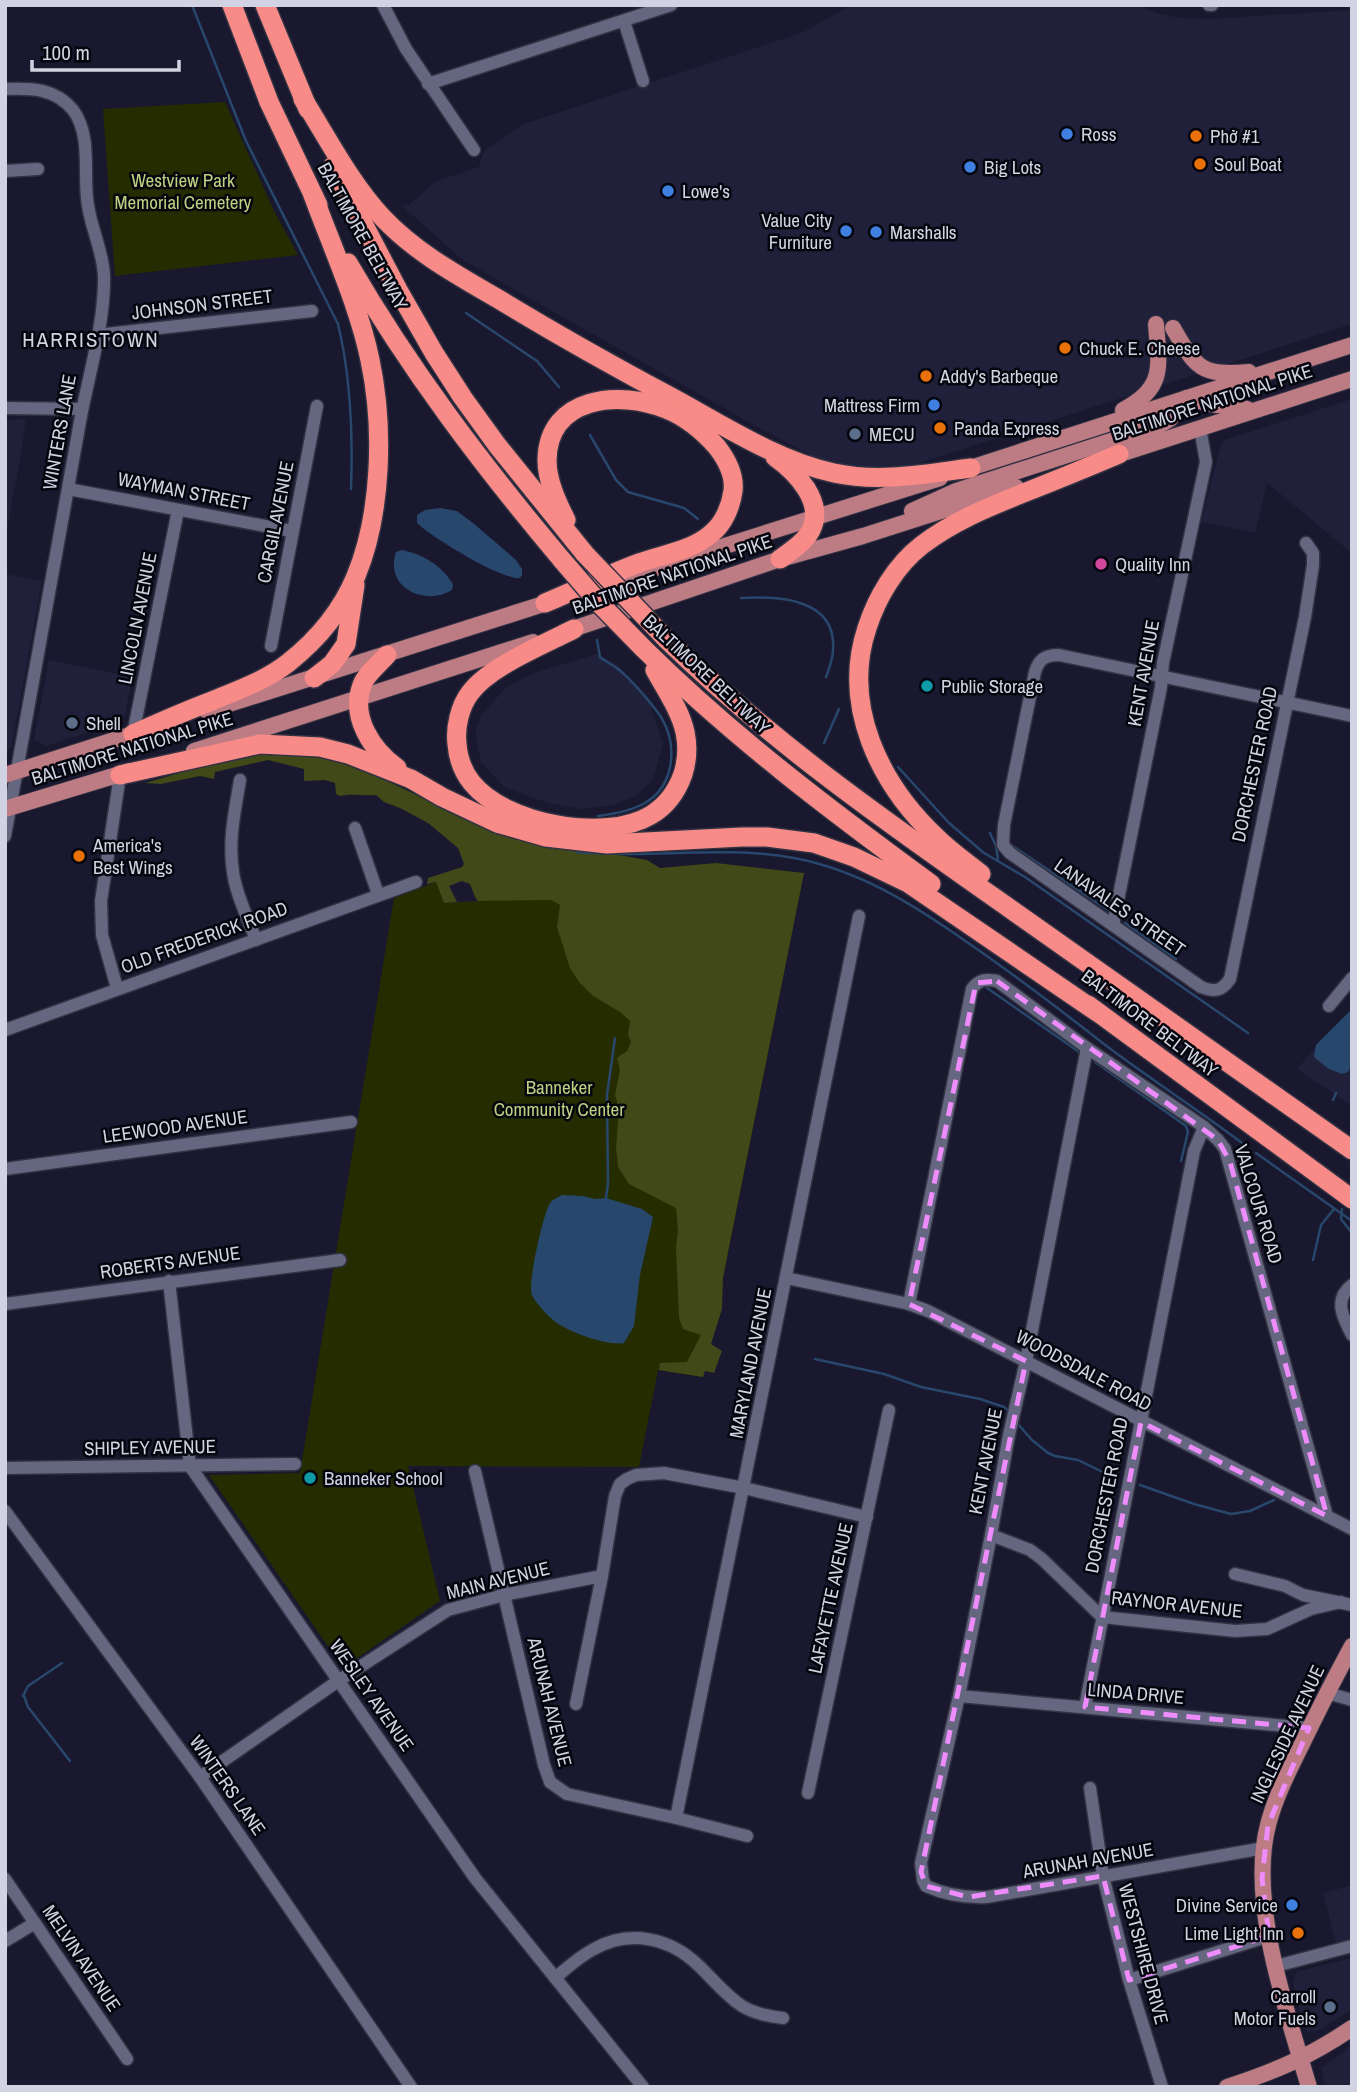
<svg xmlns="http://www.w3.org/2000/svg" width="1357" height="2092" viewBox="0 0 1357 2092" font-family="'Archivo Narrow',sans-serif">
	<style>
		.built { fill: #21203b }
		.green { fill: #252d00 }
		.forest { fill: #404917 }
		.water { fill: #28476c }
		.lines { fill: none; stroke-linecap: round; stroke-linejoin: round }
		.stream { stroke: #28476c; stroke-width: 2.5 }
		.minor-casing { stroke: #323242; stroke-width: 15 }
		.major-casing { stroke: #323242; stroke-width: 18 }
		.highway-casing { stroke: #323242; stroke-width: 22 }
		.minor { stroke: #656680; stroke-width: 12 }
		.major { stroke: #bd7c84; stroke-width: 16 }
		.highway { stroke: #f88b87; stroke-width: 19 }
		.highway-bridge-casing { stroke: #323242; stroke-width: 22; stroke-linecap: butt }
		.highway-bridge { stroke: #f88b87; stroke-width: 19 }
		.marked { fill: none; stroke: #ed8cfa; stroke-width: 5; stroke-dasharray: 14 9; stroke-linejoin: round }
		.shop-dot { fill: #3f7fe0; stroke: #05050e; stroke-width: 2.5 }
		.food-dot { fill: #e8710a; stroke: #05050e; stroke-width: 2.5 }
		.service-dot { fill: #5c6f8a; stroke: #05050e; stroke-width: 2.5 }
		.hotel-dot { fill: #d1479c; stroke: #05050e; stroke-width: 2.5 }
		.culture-dot { fill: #0f9aa8; stroke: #05050e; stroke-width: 2.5 }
		.labels { text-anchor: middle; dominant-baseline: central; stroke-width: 5; stroke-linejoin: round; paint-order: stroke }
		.poi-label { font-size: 19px; fill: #d2d3e2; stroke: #05050e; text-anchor: start }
		.park-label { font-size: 19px; fill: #c0d083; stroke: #05050e }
		.street-label { font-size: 19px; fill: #d2d3e2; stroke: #05050e }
		.neighbourhood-label { font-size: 21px; letter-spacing: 2px; fill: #d2d3e2; stroke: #05050e }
	</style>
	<rect width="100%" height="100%" fill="#19182e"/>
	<!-- built -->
	<g class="built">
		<polygon points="851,5 1134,5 1160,14 1181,18 1210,19 1352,10 1352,324 916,464 892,468 864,469 837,465 814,457 761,429 464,261 401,205 409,205 436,181 479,167 484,151 524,124 804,32"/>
		<polygon points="1352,399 1352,553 1267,483 1255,533 1201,522 1222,441"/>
		<polygon points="26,419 19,465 5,539 5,420"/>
		<polygon points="5,574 42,581 11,748 5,750"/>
		<polygon points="596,654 618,665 648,698 663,744 653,779 637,795 613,805 580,809 548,803 504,787 481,762 475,733 480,717 505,688 534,673"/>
		<polygon points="49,660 132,677 125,715 119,722 46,746 34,740"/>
		<polygon points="1352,1008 1352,1106 1297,1069"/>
		<polygon points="1352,1885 1352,1939 1336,1943 1323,1893"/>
		<polygon points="1352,1958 1352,2009 1319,2030 1308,2032 1304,2026 1293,1984 1296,1972"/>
		<polygon points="1352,2045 1352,2087 1325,2087 1321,2068"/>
	</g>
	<!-- green -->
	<g class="green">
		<polygon points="225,102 274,211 298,255 115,276 103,109"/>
		<polygon points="802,881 703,1377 658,1370 639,1467 408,1466 440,1601 343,1668 209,1475 300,1473 394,898 436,882 444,903"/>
	</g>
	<!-- forest -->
	<path class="forest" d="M 304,751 L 362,769 L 450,811 L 508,835 L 647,860 L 660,868 L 716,863 L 804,873 L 732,1232 L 723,1278 L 722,1309 L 711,1344 L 722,1351 L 714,1373 L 705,1371 L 703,1377 L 659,1370 L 660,1363 L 687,1362 L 701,1335 L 683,1329 L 679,1318 L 676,1248 L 678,1231 L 676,1208 L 629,1184 L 618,1167 L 616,1148 L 619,1108 L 615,1095 L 620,1070 L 617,1058 L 627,1051 L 631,1042 L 628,1035 L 630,1021 L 620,1012 L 593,996 L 579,982 L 570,968 L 557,927 L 560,905 L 551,900 L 478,901 L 475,897 L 470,884 L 462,881 L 449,886 L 457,902 L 444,903 L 436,882 L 427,884 L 428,878 L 462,867 L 464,864 L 458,848 L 428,823 L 400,808 L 384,802 L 376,795 C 362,796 354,793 340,796 L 336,794 L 335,783 L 325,780 L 304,781 L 304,769 L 268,760 L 215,772 L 214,779 L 200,776 L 161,784 L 145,783 L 217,762 L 258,753 Z"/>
	<!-- water -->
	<g class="water">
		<path d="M 440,508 L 457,511 L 473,523 L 516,560 L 522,569 L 522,575 L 520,578 C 503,581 431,537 417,523 L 417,515 L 425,510 Z"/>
		<path d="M 402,550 C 424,555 440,564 453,584 L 452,590 C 424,607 384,587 396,552 Z"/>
		<polygon points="1352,1009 1352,1064 1348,1072 1342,1074 1329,1069 1315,1058 1314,1055 1316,1045"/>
		<path d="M 562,1195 L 583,1196 L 595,1199 L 606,1198 L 642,1209 L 653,1217 L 640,1275 L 634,1326 L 624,1343 C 609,1346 575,1334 562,1326 C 553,1322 536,1304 532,1295 C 527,1285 543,1216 549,1205 C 552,1199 557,1198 562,1195 Z"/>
	</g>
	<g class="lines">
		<!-- stream -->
		<g class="stream">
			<path d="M 192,5 L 246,141 L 338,324 C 351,378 353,434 351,489"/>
			<polyline points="466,313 537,361 559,387"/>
			<polyline points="590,435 616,480 628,492 684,508 698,519"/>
			<path d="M 741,598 C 778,596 837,598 833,650 C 833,659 829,669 826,677"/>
			<path d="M 597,640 L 600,657 C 606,662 612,664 618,669 C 631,679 652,704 661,717 C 678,745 675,785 645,803 C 631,811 614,814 598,816"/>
			<polyline points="824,743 839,709"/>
			<polyline points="898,767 949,823 984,853 1025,877 1248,1033"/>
			<polyline points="990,833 996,846 998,860"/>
			<polyline points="1011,845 1108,910"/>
			<path d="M 577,852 C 649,859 722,845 794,858 C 858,870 911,903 964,940 C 1012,973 1058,1008 1104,1044 C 1150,1079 1200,1111 1246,1146"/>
			<polyline points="1125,923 1176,959"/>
			<polyline points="987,988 1082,1054"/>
			<polyline points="1095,1062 1186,1126 1188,1132 1181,1161"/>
			<polyline points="1333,1100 1336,1093"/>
			<polyline points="1256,1153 1352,1221"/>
			<polyline points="606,1198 608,1183 607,1095 615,1038"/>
			<polyline points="1342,1209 1341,1219 1352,1233"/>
			<polyline points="1313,1260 1321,1225 1334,1209"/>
			<polyline points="815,1359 884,1374 921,1387 980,1399 1004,1407 1010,1412"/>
			<polyline points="1017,1423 1032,1440 1048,1453 1055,1456 1078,1460 1117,1479"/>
			<polyline points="1140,1485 1194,1504 1231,1514 1250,1511 1274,1500"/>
			<polyline points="23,1696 28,1686 62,1663"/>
			<polyline points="24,1696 28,1707 70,1761"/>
		</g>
		<defs>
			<g id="minor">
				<polyline points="383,5 406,49 474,150"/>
				<polyline points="1209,5 1212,5"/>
				<polyline points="624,21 643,81"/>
				<polyline points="428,84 671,5"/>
				<path d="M 5,89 C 31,88 55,88 73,110 C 91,134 84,170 87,198 C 89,225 103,249 104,276 C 105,327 86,382 78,433 C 55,567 29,701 5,836"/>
				<polyline points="5,171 38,169"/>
				<polyline points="97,335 312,311"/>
				<polyline points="5,408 82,409"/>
				<polyline points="68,489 292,531"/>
				<path d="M 1306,543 L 1313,553 L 1313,565 L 1305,617 L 1230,979 C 1221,992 1214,992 1201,987 L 1010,853 L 1003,845 L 1004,825 L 1035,672 C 1039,659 1045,655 1059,655 C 1157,675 1254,696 1352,716"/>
				<polyline points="271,646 317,406"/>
				<polyline points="133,734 178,510"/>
				<path d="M 240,780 C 235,810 228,841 233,872 C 236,895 248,918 256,940"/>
				<polyline points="355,828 378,894"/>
				<polyline points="1113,925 1161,687 1163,663 1206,462 1200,428"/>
				<polyline points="117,988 102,935 101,901 120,775"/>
				<polyline points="1329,1006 1352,978"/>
				<polyline points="5,1030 416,882"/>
				<path d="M 1087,1048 L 1026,1361 L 1009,1435 L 991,1535 L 959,1696 L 921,1863 L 923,1880 L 926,1886 C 946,1895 965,1898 987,1897 L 1264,1848"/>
				<polyline points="5,1169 351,1122"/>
				<polyline points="786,1278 909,1304 928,1311 1352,1529"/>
				<polyline points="169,1281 190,1466 475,1878 643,2087"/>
				<path d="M 1352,1285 C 1333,1299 1343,1318 1352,1335"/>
				<polyline points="5,1304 340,1260"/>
				<path d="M 909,1304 L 972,989 C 979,979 986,979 997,981 L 1087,1048 L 1204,1127 L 1218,1140 L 1225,1149 L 1327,1516"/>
				<polyline points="5,1468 295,1464"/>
				<polyline points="475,1471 544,1765 550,1782 567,1794 676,1818 747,1836"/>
				<polyline points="5,1511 200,1777 411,2087"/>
				<polyline points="991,1535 1030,1550 1042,1559 1102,1617 1235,1631 1267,1629 1311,1609 1341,1602"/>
				<polyline points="1235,1574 1285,1586 1303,1595 1352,1605"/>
				<polyline points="1327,1693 1352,1700"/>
				<polyline points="959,1696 1309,1728"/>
				<polyline points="576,1704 602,1576 615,1496 620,1484 627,1479 636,1475 664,1473 744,1488 867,1517"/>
				<polyline points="1085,1707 1194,1151 1204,1127"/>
				<polyline points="200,1777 338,1681 448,1610 504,1595 602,1576"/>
				<polyline points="1090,1788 1103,1876 1129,1980 1162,2087"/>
				<polyline points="808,1793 889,1410"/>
				<polyline points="676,1818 859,916"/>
				<polyline points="5,1879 127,2059"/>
				<polyline points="5,1941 35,1923"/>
				<polyline points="1276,1966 1352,1946"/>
				<path d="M 555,1978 C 567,1968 580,1956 594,1949 C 630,1929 670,1938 698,1965 C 713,1979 725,1995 742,2006 C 755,2014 769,2016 783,2018"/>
				<polyline points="1129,1980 1269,1936"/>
			</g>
			<g id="major">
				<path d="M 1173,328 C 1196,368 1200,376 1249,372"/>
				<polyline points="1187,398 1211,404 1247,409"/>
				<path d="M 1123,410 C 1166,388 1159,365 1156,324"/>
				<polyline points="1108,458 1352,379"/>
				<polyline points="961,471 1352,345"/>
				<polyline points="912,511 956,491 1160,425 1170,419 1187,398"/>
				<polyline points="617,580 940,478"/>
				<polyline points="564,632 780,559 863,536 1016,487"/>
				<polyline points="207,711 556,600"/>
				<polyline points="194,751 533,642"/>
				<polyline points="5,775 142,731"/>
				<polyline points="5,809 130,771"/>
				<path d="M 1227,2087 C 1276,2071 1309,2057 1352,2028"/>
				<path d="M 1309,2087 C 1287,2012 1248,1902 1268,1825 C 1275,1798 1288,1772 1301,1746 C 1317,1713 1334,1679 1352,1646"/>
			</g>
			<g id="highway">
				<polyline points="232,5 269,102 318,205"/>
				<polyline points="265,5 308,109"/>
				<path d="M 303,99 C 328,139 351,184 383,218 C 416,253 459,276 500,300 C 556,334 613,366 671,397 C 721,424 777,461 834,473 C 880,483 925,474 971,468"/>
				<polyline points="333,166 398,290 434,353 463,398 497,445 585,554"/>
				<path d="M 348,263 C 410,370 483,466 562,560"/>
				<path d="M 775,457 C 796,472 825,502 811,530 C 805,542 791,551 780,559"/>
				<path d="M 545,603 C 576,590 607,575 639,563 C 663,554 692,551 712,533 C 724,523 731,506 733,491 C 735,475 727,460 717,447 C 703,431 686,417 666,409 C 620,390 548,396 547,460 C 547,481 557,502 566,520"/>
				<path d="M 574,629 C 543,645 490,666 470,693 C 460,706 455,727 457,744 C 458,757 463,772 472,783 C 505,824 605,843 651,815 C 666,806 677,791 683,774 C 687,761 688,746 685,732 C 680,710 666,690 655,670"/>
				<path d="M 667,640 C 774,744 888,823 1009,908 C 1123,989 1237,1070 1352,1150"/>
				<path d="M 643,648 C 732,736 830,810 931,884"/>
				<path d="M 387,655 C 379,664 366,674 362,685 C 350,717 372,750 397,768"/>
				<polyline points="314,678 332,664 346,644 355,585"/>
				<path d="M 133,734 C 159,723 185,711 212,701 C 238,690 265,681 288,663 C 317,640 342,610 356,576 C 382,513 384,426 370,360 C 359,306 332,247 313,195"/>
				<polyline points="120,775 260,744 320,747 348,754 411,779 442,797 497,823 546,837 607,844 742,837 767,837 814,843 854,857 908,883 1097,1012"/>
				<path d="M 981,874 C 966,862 950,851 936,837 C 880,784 841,706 867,628 C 877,597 896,565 922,545 C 952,522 986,508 1021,494 C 1054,481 1086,468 1119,454"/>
				<polyline points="1088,1005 1352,1199"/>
			</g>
		</defs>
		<!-- minor casing -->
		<use href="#minor" class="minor-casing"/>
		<!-- major casing -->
		<use href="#major" class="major-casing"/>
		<!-- highway casing -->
		<use href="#highway" class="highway-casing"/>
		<!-- minor -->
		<use href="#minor" class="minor"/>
		<!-- major -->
		<use href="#major" class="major"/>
		<!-- highway -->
		<use href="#highway" class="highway"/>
		<defs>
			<g id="highway-bridge">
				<polyline points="585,554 667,640"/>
				<polyline points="562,560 600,604 643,648"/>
			</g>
		</defs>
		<!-- highway-bridge casing -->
		<use href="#highway-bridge" class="highway-bridge-casing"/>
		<!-- highway-bridge -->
		<use href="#highway-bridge" class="highway-bridge"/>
	</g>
	<!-- marked area -->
	<path class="marked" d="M 997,981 L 1218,1140 L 1230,1162 L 1327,1516 L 1141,1422 L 1085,1707 L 1309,1728 L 1268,1825 L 1262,1879 L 1269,1936 L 1129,1980 L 1103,1876 L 968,1897 L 926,1886 L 921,1872 L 1026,1361 L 909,1304 L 976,983 Z"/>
	<!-- markers -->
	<g class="shop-dot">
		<circle cx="1067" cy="134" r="7"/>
		<circle cx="970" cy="167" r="7"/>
		<circle cx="668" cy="191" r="7"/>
		<circle cx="846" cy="231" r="7"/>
		<circle cx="876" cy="232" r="7"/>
		<circle cx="934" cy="405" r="7"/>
		<circle cx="1292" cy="1905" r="7"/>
	</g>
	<g class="food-dot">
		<circle cx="1196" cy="136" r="7"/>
		<circle cx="1200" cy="164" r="7"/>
		<circle cx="1065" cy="348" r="7"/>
		<circle cx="926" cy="376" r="7"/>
		<circle cx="940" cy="428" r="7"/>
		<circle cx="79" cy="856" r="7"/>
		<circle cx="1298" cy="1933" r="7"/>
	</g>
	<g class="service-dot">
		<circle cx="855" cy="434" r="7"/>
		<circle cx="72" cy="723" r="7"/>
		<circle cx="1330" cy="2007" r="7"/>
	</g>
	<circle class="hotel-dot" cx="1101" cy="564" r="7"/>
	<g class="culture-dot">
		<circle cx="927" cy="686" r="7"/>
		<circle cx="310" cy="1478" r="7"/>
	</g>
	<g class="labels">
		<!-- poi labels -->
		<g class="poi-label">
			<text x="1081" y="134">Ross</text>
			<text x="1210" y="136">Phở #1</text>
			<text x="1214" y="164">Soul Boat</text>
			<text x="984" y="167">Big Lots</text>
			<text x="682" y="191">Lowe's</text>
			<text x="832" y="220" text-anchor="end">Value City<tspan x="832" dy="22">Furniture</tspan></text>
			<text x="890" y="232">Marshalls</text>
			<text x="1079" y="348">Chuck E. Cheese</text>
			<text x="940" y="376">Addy's Barbeque</text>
			<text x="920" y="405" text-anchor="end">Mattress Firm</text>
			<text x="954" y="428">Panda Express</text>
			<text x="869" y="434">MECU</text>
			<text x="1115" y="564">Quality Inn</text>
			<text x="941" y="686">Public Storage</text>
			<text x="86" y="723">Shell</text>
			<text x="93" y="845">America's<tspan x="93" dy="22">Best Wings</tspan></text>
			<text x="324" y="1478">Banneker School</text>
			<text x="1278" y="1905" text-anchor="end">Divine Service</text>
			<text x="1284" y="1933" text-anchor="end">Lime Light Inn</text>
			<text x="1316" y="1996" text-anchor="end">Carroll<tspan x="1316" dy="22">Motor Fuels</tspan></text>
		</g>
		<!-- park labels -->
		<g class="park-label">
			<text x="183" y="180">Westview Park<tspan x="183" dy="22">Memorial Cemetery</tspan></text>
			<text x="559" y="1087">Banneker<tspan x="559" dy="22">Community Center</tspan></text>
		</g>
		<!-- street labels -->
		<g class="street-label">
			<text transform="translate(363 236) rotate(61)">BALTIMORE BELTWAY</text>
			<text transform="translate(202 304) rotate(-7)">JOHNSON STREET</text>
			<text transform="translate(1212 402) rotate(-18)">BALTIMORE NATIONAL PIKE</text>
			<text transform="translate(59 432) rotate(-80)">WINTERS LANE</text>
			<text transform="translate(184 491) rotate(11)">WAYMAN STREET</text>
			<text transform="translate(275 522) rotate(-79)">CARGIL AVENUE</text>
			<text transform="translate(672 574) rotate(-19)">BALTIMORE NATIONAL PIKE</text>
			<text transform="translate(137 618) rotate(-79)">LINCOLN AVENUE</text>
			<text transform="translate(1143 673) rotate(-80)">KENT AVENUE</text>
			<text transform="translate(707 674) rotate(43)">BALTIMORE BELTWAY</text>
			<text transform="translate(132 748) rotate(-17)">BALTIMORE NATIONAL PIKE</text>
			<text transform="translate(1254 764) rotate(-78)">DORCHESTER ROAD</text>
			<text transform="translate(1120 907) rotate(35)">LANAVALES STREET</text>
			<text transform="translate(204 937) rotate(-20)">OLD FREDERICK ROAD</text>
			<text transform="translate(1150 1023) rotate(37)">BALTIMORE BELTWAY</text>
			<text transform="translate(175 1126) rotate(-8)">LEEWOOD AVENUE</text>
			<text transform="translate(1259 1204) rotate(73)">VALCOUR ROAD</text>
			<text transform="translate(170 1262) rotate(-8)">ROBERTS AVENUE</text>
			<text transform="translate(750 1363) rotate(-79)">MARYLAND AVENUE</text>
			<text transform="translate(1084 1370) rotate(28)">WOODSDALE ROAD</text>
			<text transform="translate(150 1447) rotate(-1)">SHIPLEY AVENUE</text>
			<text transform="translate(985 1461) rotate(-79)">KENT AVENUE</text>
			<text transform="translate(1106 1495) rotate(-79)">DORCHESTER ROAD</text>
			<text transform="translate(498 1580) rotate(-14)">MAIN AVENUE</text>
			<text transform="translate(830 1598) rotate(-78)">LAFAYETTE AVENUE</text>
			<text transform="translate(1177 1604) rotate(6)">RAYNOR AVENUE</text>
			<text transform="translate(1136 1693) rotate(5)">LINDA DRIVE</text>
			<text transform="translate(372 1695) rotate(55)">WESLEY AVENUE</text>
			<text transform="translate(550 1702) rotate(76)">ARUNAH AVENUE</text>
			<text transform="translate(1287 1734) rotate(-65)">INGLESIDE AVENUE</text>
			<text transform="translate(228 1785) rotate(55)">WINTERS LANE</text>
			<text transform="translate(1088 1860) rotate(-10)">ARUNAH AVENUE</text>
			<text transform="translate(1144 1954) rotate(75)">WESTSHIRE DRIVE</text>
			<text transform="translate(82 1958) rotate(56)">MELVIN AVENUE</text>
		</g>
		<!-- neighbourhood labels -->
		<g class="neighbourhood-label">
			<text x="91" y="339">HARRISTOWN</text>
		</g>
	</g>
	<!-- border -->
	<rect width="1357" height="2092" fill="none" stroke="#d2d3e2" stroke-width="14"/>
	<!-- scale -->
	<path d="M32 60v10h147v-10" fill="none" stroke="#d2d3e2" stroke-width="3.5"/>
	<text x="42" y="60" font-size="21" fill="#d2d3e2" stroke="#05050e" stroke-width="5" paint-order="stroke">100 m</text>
</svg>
